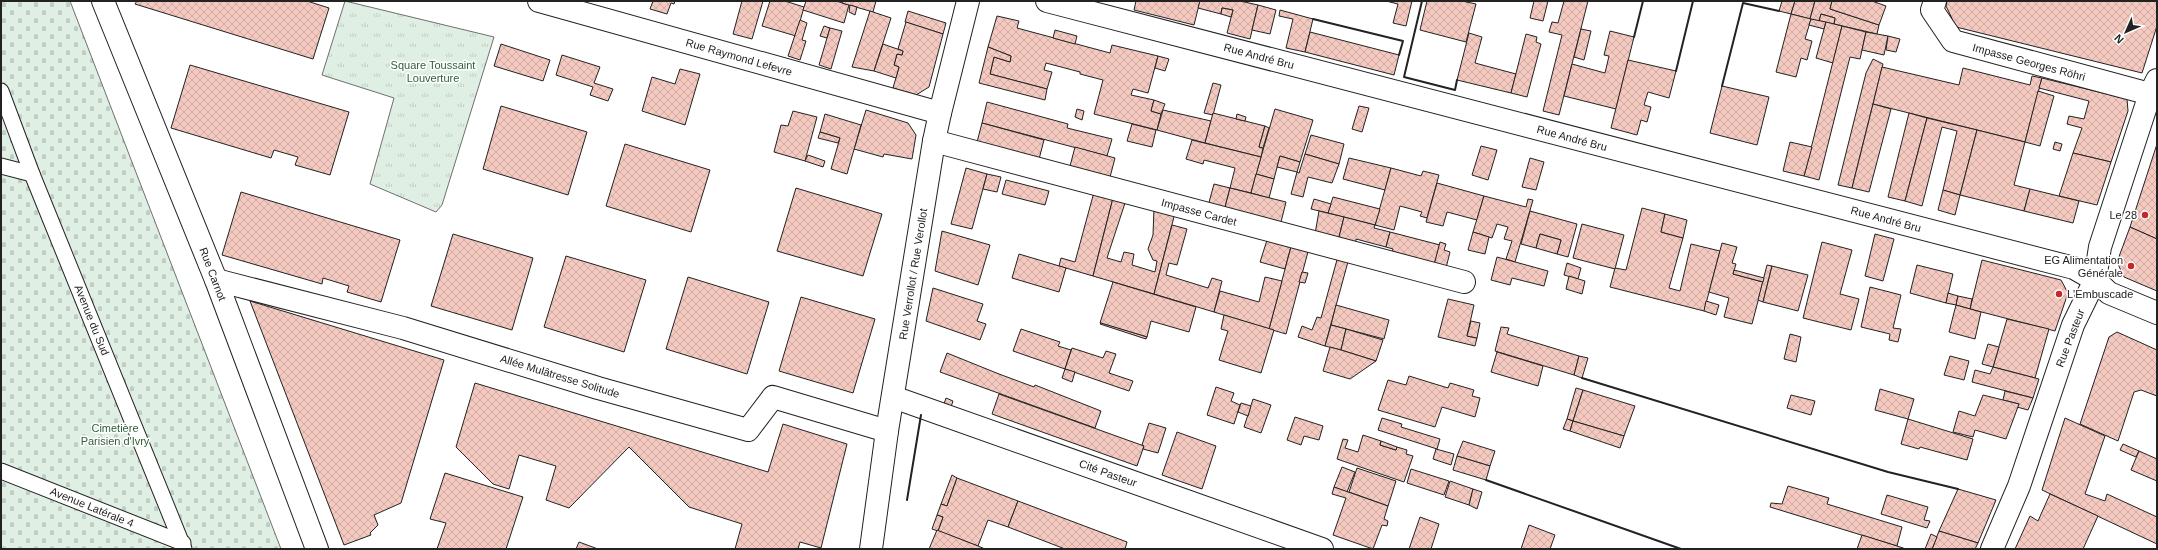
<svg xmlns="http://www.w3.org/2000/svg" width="2158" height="550" viewBox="0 0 2158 550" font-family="Arial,sans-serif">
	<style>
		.cemetery { fill: url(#cemetery-stones); stroke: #6f6f6f }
		.park { fill: url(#park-tufts); stroke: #6f6f6f }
		.building { fill: url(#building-cross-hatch); stroke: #222 }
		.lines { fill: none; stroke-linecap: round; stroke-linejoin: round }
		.service-casing { stroke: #222; stroke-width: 17 }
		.pedestrian-casing { stroke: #222; stroke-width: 24 }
		.minor-casing { stroke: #222; stroke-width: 24 }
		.service { stroke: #fff; stroke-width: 15 }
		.pedestrian { stroke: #fff; stroke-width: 22 }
		.minor { stroke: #fff; stroke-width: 22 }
		.wall { stroke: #222; stroke-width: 2 }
		.poi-dot { fill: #c62828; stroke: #fff; stroke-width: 1.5 }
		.labels { text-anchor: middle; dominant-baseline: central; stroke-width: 3; stroke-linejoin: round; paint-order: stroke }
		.street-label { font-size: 11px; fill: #222; stroke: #fff }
		.park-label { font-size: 11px; fill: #2f5e38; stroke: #fff }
		.poi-label { font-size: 11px; fill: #222; stroke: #fff; text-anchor: end }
	</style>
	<defs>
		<pattern id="cemetery-stones" width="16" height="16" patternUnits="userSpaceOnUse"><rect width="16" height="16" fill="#e0efe3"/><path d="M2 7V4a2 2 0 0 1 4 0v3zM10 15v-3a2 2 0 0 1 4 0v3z" fill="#c0cdc2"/></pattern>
		<pattern id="park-tufts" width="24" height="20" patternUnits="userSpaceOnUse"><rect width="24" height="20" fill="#e0efe3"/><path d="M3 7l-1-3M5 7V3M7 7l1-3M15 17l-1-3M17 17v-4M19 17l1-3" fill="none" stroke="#c0cdc2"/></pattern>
		<pattern id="building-cross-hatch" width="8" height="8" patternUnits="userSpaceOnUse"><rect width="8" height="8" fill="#f3c9c0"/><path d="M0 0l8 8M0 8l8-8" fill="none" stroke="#d0aca5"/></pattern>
	</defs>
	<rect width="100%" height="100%" fill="#fff"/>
	<!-- cemetery -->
	<polygon class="cemetery" points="1,1 70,1 281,549 1,549"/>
	<!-- park -->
	<polygon class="park" points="345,1 494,37 442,205 436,212 370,184 394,98 322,75"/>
	<!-- building -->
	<g class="building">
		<polygon points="137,1 307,1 329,8 313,59 135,4"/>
		<polygon points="653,1 675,1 674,4 671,3 667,14 650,9"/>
		<polygon points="742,1 763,1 752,39 733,34"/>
		<polygon points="770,1 785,1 804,7 796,36 762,26"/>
		<polygon points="806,1 836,1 849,5 844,23 803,10"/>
		<polygon points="843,1 876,1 873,12 842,3"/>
		<polygon points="1136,1 1200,1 1194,25 1134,10"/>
		<polygon points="1200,1 1240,1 1258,5 1250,39 1227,33 1233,10 1222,8 1221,14 1198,8"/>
		<polygon points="1386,1 1412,1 1406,26 1393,23 1398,4"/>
		<polygon points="1427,1 1462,1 1476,4 1466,42 1420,30"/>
		<polygon points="1534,1 1548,1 1543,21 1530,18"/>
		<polygon points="1564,1 1588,1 1559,115 1543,111 1562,35 1549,32 1552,22 1558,23"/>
		<polygon points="1782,1 1795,1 1791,14 1779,11"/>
		<polygon points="1795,1 1815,1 1810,19 1791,14"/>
		<polygon points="1815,1 1832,1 1830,9 1879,25 1877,34 1834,24 1835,18 1821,14 1819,21 1810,19"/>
		<polygon points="1832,1 1872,1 1886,6 1879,25 1830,9"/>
		<polygon points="1947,1 2157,1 2157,26 2142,73 1956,27 1946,6"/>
		<polygon points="850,5 857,7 855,15 849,12"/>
		<polygon points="1258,5 1276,10 1270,34 1252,30"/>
		<polygon points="1222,8 1233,10 1231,17 1221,14"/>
		<polygon points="1280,10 1313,19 1305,52 1286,48 1293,19 1279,16"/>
		<polygon points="870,11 891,18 874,71 852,67"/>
		<polygon points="908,11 946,23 943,34 905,22"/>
		<polygon points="1791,14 1811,19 1805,39 1812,41 1807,60 1801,58 1796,77 1776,72"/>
		<polygon points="1821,14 1835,18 1834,24 1819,21"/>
		<polygon points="997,16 1019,21 1017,28 1110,53 1112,45 1158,56 1148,93 1133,89 1131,95 1154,100 1151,111 1161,114 1157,130 1094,114 1103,80 1080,74 1080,72 1046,63 1044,70 1052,72 1047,89 990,74 994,57 1010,62 1011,56 988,47"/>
		<polygon points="1811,19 1826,22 1824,29 1809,25"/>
		<polygon points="800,20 807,23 802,40 806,41 800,60 788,56"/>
		<polygon points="906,22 943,34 929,87 916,95 893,88 899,67 894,65 897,54 902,55 903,51 898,49"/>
		<polygon points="1826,22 1842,26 1833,63 1816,58"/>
		<polygon points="824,26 830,28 827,38 820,36"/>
		<polygon points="1842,26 1866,32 1860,59 1850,57 1819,180 1804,176"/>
		<polygon points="830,28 842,31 831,69 819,65"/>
		<polygon points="1581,29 1591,31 1584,60 1574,57"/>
		<polygon points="1055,30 1077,36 1075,44 1053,38"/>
		<polygon points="1610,31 1634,37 1616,109 1564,96 1572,64 1605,73 1609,56 1604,55"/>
		<polygon points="1310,32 1399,55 1394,75 1305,52"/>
		<polygon points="1866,32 1888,36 1884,55 1862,50"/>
		<polygon points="1469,33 1482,37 1475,63 1516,74 1511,93 1457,80"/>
		<polygon points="1526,34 1537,37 1536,42 1541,44 1527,97 1511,93"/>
		<polygon points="1888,36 1900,39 1896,52 1886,50"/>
		<polygon points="501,44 550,60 543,81 494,66"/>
		<polygon points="883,44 903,51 902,55 897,54 894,65 899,67 896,78 874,71"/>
		<polygon points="988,47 1011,56 1010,62 994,57 990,74 1047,89 1045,100 979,83"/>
		<polygon points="562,55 600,67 594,83 613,89 608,101 590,95 593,87 556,75"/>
		<polygon points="1158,56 1169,59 1165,71 1155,68"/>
		<polygon points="1873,59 1883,64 1852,188 1838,185 1866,73"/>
		<polygon points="1628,60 1676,71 1669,98 1648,92 1644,105 1651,107 1647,122 1641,120 1637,135 1611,128"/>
		<polygon points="190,65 349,112 330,175 295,165 298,157 274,150 271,158 171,128"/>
		<polygon points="1882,67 1959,85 1963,68 2030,85 2032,76 2042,78 2025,142 1873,104"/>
		<polygon points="680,69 700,74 685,125 642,111 652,77 675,84"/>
		<polygon points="2042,78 2127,99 2128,111 2111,162 2073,153 2082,128 2067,124 2069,116 2084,119 2089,101 2039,88"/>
		<polygon points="1213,83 1221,85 1213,115 1204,113"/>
		<polygon points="1722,86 1769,97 1757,145 1710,133"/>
		<polygon points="2038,91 2054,96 2040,146 2025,142"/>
		<polygon points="1154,100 1165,104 1161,114 1151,111"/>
		<polygon points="987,102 1068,124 1067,128 1112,139 1107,156 982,123"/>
		<polygon points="1873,104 1891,109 1869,192 1852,188"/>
		<polygon points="501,106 587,132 568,195 483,169"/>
		<polygon points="1359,106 1369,108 1362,132 1352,129"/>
		<polygon points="1077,109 1084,111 1082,120 1075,117"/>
		<polygon points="1275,109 1313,120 1300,162 1280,156 1274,179 1256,174"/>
		<polygon points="866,110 908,123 916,135 912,159 884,154 883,157 854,149"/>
		<polygon points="1163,110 1211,121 1205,143 1157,130"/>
		<polygon points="793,111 817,117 805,161 774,152 781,125 788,126"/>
		<polygon points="1213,113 1265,126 1259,147 1263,148 1261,157 1205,143"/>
		<polygon points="1909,113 1927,118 1905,201 1888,197"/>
		<polygon points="825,114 861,125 847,174 831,169 840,138 820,132"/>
		<polygon points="1237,114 1246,117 1245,121 1236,119"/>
		<polygon points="1927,118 1977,130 1960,195 1943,190 1957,131 1942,127 1922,206 1905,201"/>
		<polygon points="982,123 1044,140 1038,163 976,146"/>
		<polygon points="1132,124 1156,130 1152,147 1127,141"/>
		<polygon points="1265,126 1269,128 1263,148 1259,147"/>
		<polygon points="1977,130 2025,142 2014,185 2030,189 2024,211 1960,195"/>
		<polygon points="820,132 840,138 838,143 818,138"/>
		<polygon points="1311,135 1344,144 1339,164 1305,154"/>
		<polygon points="1192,140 1261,157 1251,193 1230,188 1235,168 1204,160 1203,164 1186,159"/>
		<polygon points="1790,142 1812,147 1804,176 1783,171"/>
		<polygon points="2055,142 2062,144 2060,151 2053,149"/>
		<polygon points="625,144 710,170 691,232 606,206"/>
		<polygon points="2157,144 2157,239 2130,227"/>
		<polygon points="1481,146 1497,150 1488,180 1472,175"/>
		<polygon points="1075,147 1115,158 1109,181 1069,170"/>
		<polygon points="2073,153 2111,162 2097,205 2059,196"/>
		<polygon points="1305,154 1339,164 1332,183 1308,177 1303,197 1291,194 1297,172 1299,173"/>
		<polygon points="808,155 825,161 823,167 805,161"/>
		<polygon points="1280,156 1300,162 1297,172 1277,167"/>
		<polygon points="1349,158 1391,168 1385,190 1343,179"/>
		<polygon points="1530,158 1544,162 1536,190 1522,187"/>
		<polygon points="966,168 987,174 972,229 951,224"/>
		<polygon points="1391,168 1421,176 1423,171 1439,175 1427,218 1420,216 1422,212 1400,206 1394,230 1375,225"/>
		<polygon points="987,174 1001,177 997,192 983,189"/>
		<polygon points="1256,174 1274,179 1269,198 1251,193"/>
		<polygon points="1006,180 1049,191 1045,205 1002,194"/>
		<polygon points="1437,183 1484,196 1477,220 1447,212 1443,226 1426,222"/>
		<polygon points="1214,184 1230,188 1224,211 1208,206"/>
		<polygon points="796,188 882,214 863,276 777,251"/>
		<polygon points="1230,188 1286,202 1280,226 1224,211"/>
		<polygon points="2030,189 2079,201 2073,223 2024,211"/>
		<polygon points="1943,190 1960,195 1955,215 1938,210"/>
		<polygon points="241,192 400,240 381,302 347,292 349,286 323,278 322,284 222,255"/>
		<polygon points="1094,192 1113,198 1093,276 1059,266 1061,258 1075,262"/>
		<polygon points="1484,196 1526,207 1528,199 1533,200 1515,262 1506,259 1512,241 1504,239 1508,227 1497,224 1492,238 1473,232"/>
		<polygon points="1333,197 1380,209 1375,225 1328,213"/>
		<polygon points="1113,198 1126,200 1107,258 1121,262 1124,252 1134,254 1132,265 1155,272 1157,261 1153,260 1148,249 1153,235 1154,208 1175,213 1154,294 1093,276"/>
		<polygon points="1314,199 1331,204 1328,213 1311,209"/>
		<polygon points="1642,208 1665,214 1661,232 1683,238 1669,288 1680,291 1691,244 1720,251 1704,311 1610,287 1615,268 1626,270"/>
		<polygon points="1319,211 1344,217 1338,241 1315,234"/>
		<polygon points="1530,211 1577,224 1568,257 1557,254 1561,240 1540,234 1536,248 1521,244"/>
		<polygon points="1665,214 1687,220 1683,238 1661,232"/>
		<polygon points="1344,217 1375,225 1374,228 1390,232 1386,247 1356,239 1355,245 1338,241"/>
		<polygon points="1582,224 1624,235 1615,269 1573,258"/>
		<polygon points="1172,225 1187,229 1177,265 1169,263 1166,275 1208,288 1212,278 1222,281 1214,312 1154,294"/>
		<polygon points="2130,227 2157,239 2157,291 2124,277 2117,262"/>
		<polygon points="942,231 990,245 978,285 935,271"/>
		<polygon points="1390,232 1440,245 1434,265 1392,254 1393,249 1386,247"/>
		<polygon points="1473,232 1489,237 1485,254 1468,250"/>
		<polygon points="453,234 533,258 512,330 431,306"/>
		<polygon points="1540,234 1561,240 1557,254 1536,248"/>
		<polygon points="1875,234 1894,239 1883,281 1865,276"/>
		<polygon points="1268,237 1292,243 1285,269 1260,262"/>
		<polygon points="1440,242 1446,244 1444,250 1450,252 1446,268 1434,265"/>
		<polygon points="1822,242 1852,250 1840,294 1859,299 1851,330 1803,318"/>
		<polygon points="1292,243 1309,248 1286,334 1269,329"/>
		<polygon points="1722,243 1737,247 1732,263 1736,264 1733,274 1763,282 1752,324 1724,317 1729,298 1709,292"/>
		<polygon points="1019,254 1066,268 1059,292 1012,278"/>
		<polygon points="566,256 646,280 624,352 544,327"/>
		<polygon points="1338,256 1349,258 1325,346 1298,337 1302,326 1312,330 1317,317 1321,318"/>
		<polygon points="1497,257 1548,271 1544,286 1512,278 1510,285 1491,280"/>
		<polygon points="1982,260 2061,280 2068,293 2055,331 1970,309"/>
		<polygon points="1567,263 1581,268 1578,279 1564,275"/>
		<polygon points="1767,265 1772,266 1763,302 1758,300"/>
		<polygon points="1917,265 1953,274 1946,303 1910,293"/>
		<polygon points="1772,266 1808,275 1798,311 1763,302"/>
		<polygon points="1734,270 1764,278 1763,282 1733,274"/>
		<polygon points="1302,272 1308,273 1305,283 1299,282"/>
		<polygon points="1569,276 1585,281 1582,294 1566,289"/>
		<polygon points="688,277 769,302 747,374 666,349"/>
		<polygon points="1265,277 1282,281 1269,329 1214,312 1220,291 1259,302"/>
		<polygon points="1113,282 1196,307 1189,332 1151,321 1147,337 1100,323"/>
		<polygon points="1870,287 1901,295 1893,328 1901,329 1898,342 1889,340 1890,334 1861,327"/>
		<polygon points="933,288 983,304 977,321 986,324 980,340 926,321"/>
		<polygon points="1948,293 1958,296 1956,305 1946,303"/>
		<polygon points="1958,296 1972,299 1970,309 1956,305"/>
		<polygon points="801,297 875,319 853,393 779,371"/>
		<polygon points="1448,299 1474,305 1467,336 1477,338 1475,346 1438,337"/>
		<polygon points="250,301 444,360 401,503 374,515 378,525 370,533 371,535 344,545"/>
		<polygon points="1706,301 1719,305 1716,315 1704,311"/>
		<polygon points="1336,305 1389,320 1384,339 1331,325"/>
		<polygon points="1956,305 1981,312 1975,339 1949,332"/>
		<polygon points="1224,315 1274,330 1261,373 1219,360 1228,331 1221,329"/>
		<polygon points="2007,319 2049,329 2035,378 1993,367"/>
		<polygon points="1471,321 1480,323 1477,338 1467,336"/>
		<polygon points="1101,323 1147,337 1146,339 1100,324"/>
		<polygon points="1331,325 1346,329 1341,350 1325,346"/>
		<polygon points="1501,327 1509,328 1507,334 1579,356 1574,375 1495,351"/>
		<polygon points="1021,329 1060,342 1058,346 1071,350 1065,369 1013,351"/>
		<polygon points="1346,329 1383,340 1376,361 1341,350"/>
		<polygon points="2117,332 2157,350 2157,396 2141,390 2134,392 2118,441 2080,424 2109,337"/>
		<polygon points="1790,334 1801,337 1796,362 1784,359"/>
		<polygon points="1988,344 1999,347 1993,367 1982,364"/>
		<polygon points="1330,347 1341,350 1376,361 1350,379 1323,371"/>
		<polygon points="1072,348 1103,358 1106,351 1116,354 1109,373 1133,381 1129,391 1065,369"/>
		<polygon points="1497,352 1543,366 1538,386 1491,372"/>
		<polygon points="947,353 999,374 1034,387 1035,385 1101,411 1095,428 940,372"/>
		<polygon points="1579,356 1588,358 1582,378 1574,375"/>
		<polygon points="1950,356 1969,361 1964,380 1944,375"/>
		<polygon points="1993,367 2039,379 2033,398 1972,382 1975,370 1990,374"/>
		<polygon points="1065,369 1075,372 1072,382 1062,378"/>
		<polygon points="1409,376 1448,388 1450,383 1474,390 1472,396 1480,398 1475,417 1442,407 1435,427 1378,410 1388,380 1406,385"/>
		<polygon points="475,383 768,472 783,424 847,444 821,548 800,542 798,549 735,549 742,524 689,507 629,447 569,508 546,500 556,466 519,455 509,489 493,484 456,447"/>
		<polygon points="1216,387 1234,393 1231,401 1240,405 1234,424 1207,415"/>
		<polygon points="1576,388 1583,390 1573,421 1567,419"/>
		<polygon points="1880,389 1914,399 1908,419 1875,410"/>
		<polygon points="1583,390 1635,406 1624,436 1573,421"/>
		<polygon points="2005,391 2033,398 2028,410 2017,407 2019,404 2003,400"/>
		<polygon points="999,394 1144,446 1137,466 992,414"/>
		<polygon points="1791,395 1815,401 1811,415 1787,408"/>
		<polygon points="1983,395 2019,404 2006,439 1975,430 1973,437 1953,432 1959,411 1975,416"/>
		<polygon points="946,398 953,401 951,407 944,404"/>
		<polygon points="1253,399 1271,405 1261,433 1244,427"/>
		<polygon points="1241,403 1251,406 1248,416 1238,412"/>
		<polygon points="1295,417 1323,426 1319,440 1304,436 1301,445 1287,440"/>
		<polygon points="1382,418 1402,424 1401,427 1440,439 1437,449 1378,430"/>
		<polygon points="2065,418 2105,436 2085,494 2105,501 2107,494 2157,517 2157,544 2042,490"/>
		<polygon points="1567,419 1573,421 1570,431 1563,429"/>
		<polygon points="1908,419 1973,439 1967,460 1920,447 1919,449 1901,444"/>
		<polygon points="1573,421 1624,436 1620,448 1570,431"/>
		<polygon points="1149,423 1166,428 1158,453 1143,449 1144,446 1142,445"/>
		<polygon points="1177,432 1216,446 1202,489 1162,475"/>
		<polygon points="1363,435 1381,441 1380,445 1396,450 1397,447 1407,450 1406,454 1413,456 1404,482 1337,459 1343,439 1348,440 1345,448 1358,452"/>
		<polygon points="1381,441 1397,447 1396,450 1380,445"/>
		<polygon points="1463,441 1495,451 1490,466 1457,456"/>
		<polygon points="2123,444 2139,451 2136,457 2120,450"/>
		<polygon points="1436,449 1454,454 1451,465 1433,459"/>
		<polygon points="2139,451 2157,459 2157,481 2131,470"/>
		<polygon points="1457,456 1490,466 1486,480 1453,470"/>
		<polygon points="1342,467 1355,472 1347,492 1334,487"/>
		<polygon points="1357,468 1396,481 1388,506 1349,492"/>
		<polygon points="1411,469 1449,481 1444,495 1407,483"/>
		<polygon points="445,473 523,497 506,549 437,549 446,523 430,519"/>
		<polygon points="952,475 957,478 947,506 941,504"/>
		<polygon points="957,478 1018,501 1008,527 988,520 978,546 938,531 943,517 937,515 941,504 947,506"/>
		<polygon points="1450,481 1473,489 1469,505 1445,497"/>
		<polygon points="1788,486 1829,498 1827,504 1902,527 1897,546 1770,507 1771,503 1782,504"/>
		<polygon points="1334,487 1388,506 1384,519 1388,521 1387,526 1382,525 1373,549 1333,535 1346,498 1332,494"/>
		<polygon points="1473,489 1482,492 1477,509 1469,505"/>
		<polygon points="1958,489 1996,500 1978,543 1939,531"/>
		<polygon points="2050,494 2098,516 2083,549 2015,549 2030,516 2038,521"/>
		<polygon points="1887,495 1928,507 1924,520 1930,521 1927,528 1881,514"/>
		<polygon points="1018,501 1127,542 1125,549 1065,549 1008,527"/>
		<polygon points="937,515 943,517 938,531 932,529"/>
		<polygon points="1420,517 1439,524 1431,549 1409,549"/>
		<polygon points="1529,525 1555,535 1550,549 1521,549"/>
		<polygon points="937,530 978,546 985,549 929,549"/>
		<polygon points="1939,531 1978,543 1975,549 1932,549"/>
		<polygon points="1931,534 1937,537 1932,549 1925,549"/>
		<polygon points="1862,535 1897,546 1906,549 1857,549"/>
		<polygon points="579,542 598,549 576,549"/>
	</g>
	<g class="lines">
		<defs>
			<g id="service">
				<polyline points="1,91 32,174 184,549"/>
				<polyline points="1,166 32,174"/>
				<polyline points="1,471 183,543"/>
			</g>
			<polyline id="pedestrian" points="216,280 403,328 598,388 748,430 773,397 887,431"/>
			<g id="minor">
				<polyline points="103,1 216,280 317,549"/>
				<polyline points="539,1 940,113"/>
				<polyline points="1047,1 2074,268 2095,280 2109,293 2157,313"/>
				<polyline points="1935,1 1932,10 1953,41 2150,94"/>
				<polyline points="934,141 1464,282"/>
				<polyline points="893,397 1322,549"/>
				<polyline points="871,549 887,431 934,141 940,113 968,1"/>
				<polyline points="1992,549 2019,486 2073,325 2095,280 2100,247 2150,94 2157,80"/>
			</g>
		</defs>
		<!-- service casing -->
		<use href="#service" class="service-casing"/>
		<!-- pedestrian casing -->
		<use href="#pedestrian" class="pedestrian-casing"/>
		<!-- minor casing -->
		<use href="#minor" class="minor-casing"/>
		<!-- service -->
		<use href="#service" class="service"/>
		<!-- pedestrian -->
		<use href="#pedestrian" class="pedestrian"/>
		<!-- minor -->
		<use href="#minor" class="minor"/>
		<!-- wall -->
		<g class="wall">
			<polyline points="1422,1 1404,77 1455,90 1457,80"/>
			<polyline points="1313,19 1403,41 1399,55"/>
			<polyline points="1634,37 1643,1"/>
			<polyline points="1676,71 1693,1"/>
			<polyline points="1722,86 1743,3 1779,11"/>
			<polyline points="1582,378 1888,472 1958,489"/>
			<polyline points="1486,480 1681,549"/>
			<polyline points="907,500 921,415"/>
		</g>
	</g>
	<!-- markers -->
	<g class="poi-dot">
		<circle cx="2145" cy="215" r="4"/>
		<circle cx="2131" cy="266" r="4"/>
		<circle cx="2059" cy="294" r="4"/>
	</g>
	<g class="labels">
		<!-- street labels -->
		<g class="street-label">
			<text transform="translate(1259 56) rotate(15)">Rue André Bru</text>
			<text transform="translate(739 57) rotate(16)">Rue Raymond Lefevre</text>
			<text transform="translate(2029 62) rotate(15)">Impasse Georges Röhri</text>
			<text transform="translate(1572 138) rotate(15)">Rue André Bru</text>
			<text transform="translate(1199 212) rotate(15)">Impasse Cardet</text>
			<text transform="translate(1886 219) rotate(15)">Rue André Bru</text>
			<text transform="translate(213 274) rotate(69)">Rue Carnot</text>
			<text transform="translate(913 274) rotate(-81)">Rue Verrollot / Rue Verollot</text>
			<text transform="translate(92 320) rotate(68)">Avenue du Sud</text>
			<text transform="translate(2070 338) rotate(-69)">Rue Pasteur</text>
			<text transform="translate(560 376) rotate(17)">Allée Mulâtresse Solitude</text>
			<text transform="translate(1108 473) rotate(20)">Cité Pasteur</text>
			<text transform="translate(92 507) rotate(22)">Avenue Latérale 4</text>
		</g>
		<!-- park labels -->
		<g class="park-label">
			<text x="433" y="65">Square Toussaint<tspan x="433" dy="13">Louverture</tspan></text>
			<text x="115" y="428">Cimetière<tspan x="115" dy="13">Parisien d'Ivry</tspan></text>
		</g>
		<!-- poi labels -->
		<g class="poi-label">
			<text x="2137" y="215">Le 28</text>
			<text x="2123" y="260">EG Alimentation<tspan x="2123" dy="13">Générale</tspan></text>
			<text x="2067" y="294" text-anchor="start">L'Embuscade</text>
		</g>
	</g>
	<!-- border -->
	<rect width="2158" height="550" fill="none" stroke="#222222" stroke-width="4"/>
	<!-- north arrow -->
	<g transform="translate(2126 32) rotate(225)" stroke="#ffffff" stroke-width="3" paint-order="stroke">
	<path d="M0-3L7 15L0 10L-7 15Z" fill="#222222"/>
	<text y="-6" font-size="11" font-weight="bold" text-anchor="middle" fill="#222222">N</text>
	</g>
</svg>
